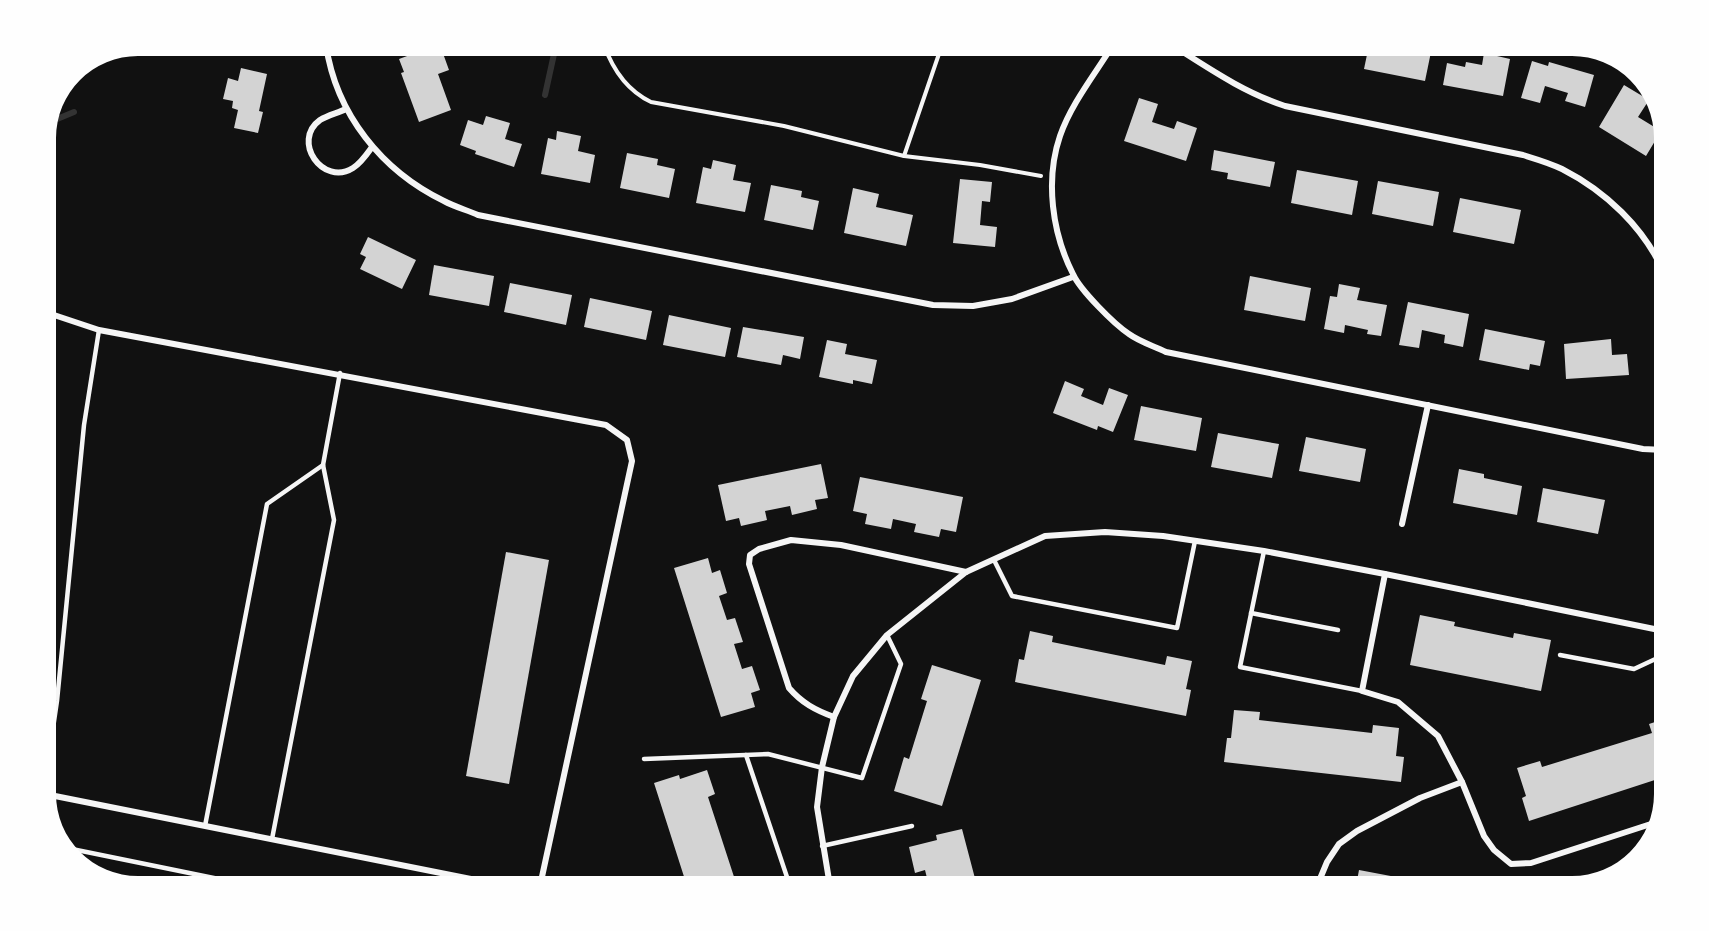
<svg xmlns="http://www.w3.org/2000/svg" width="1709" height="931" viewBox="0 0 1709 931" font-family="'Libre Baskerville',serif">
	<style>
		.lines { fill: none; stroke-linecap: round; stroke-linejoin: round }
		.stream { stroke: #333; stroke-width: 6 }
		.building { fill: #d3d3d3 }
		.path { stroke: #f5f5f5; stroke-width: 4 }
		.service { stroke: #f5f5f5; stroke-width: 4.5 }
		.minor { stroke: #f5f5f5; stroke-width: 6 }
	</style>
	<rect width="100%" height="100%" fill="#111"/>
	<g class="lines">
		<!-- stream -->
		<g class="stream">
			<polyline points="545,95 556,45"/>
			<polyline points="50,122 74,112"/>
		</g>
	</g>
	<!-- building -->
	<g class="building">
		<polygon points="437,45 440,45 449,70 438,74 451,110 419,122 401,73 404,72 399,59"/>
		<polygon points="1288,45 1309,45 1307,56 1287,52"/>
		<polygon points="1333,45 1353,45 1351,55 1331,51"/>
		<polygon points="1369,45 1422,45 1432,47 1425,81 1364,69"/>
		<polygon points="1484,53 1510,59 1503,96 1443,85 1447,63 1465,67 1466,62 1482,65"/>
		<polygon points="1532,61 1548,66 1549,62 1594,75 1585,107 1565,101 1568,93 1545,86 1540,103 1521,98"/>
		<polygon points="241,68 267,74 259,111 263,112 258,133 234,128 238,110 232,108 233,101 223,99 228,78 238,81"/>
		<polygon points="1624,85 1649,100 1638,117 1661,131 1646,156 1599,127"/>
		<polygon points="1139,98 1158,104 1152,122 1174,129 1177,121 1197,128 1186,161 1124,141"/>
		<polygon points="486,116 510,123 505,139 522,144 514,167 475,154 476,151 460,145 468,120 483,125"/>
		<polygon points="557,131 581,136 578,151 595,155 590,183 541,174 548,138 556,140"/>
		<polygon points="1214,150 1275,162 1270,187 1227,179 1228,173 1211,170"/>
		<polygon points="627,153 658,159 657,165 675,169 669,198 620,188"/>
		<polygon points="713,160 736,165 733,180 751,183 745,212 696,203 703,167 711,169"/>
		<polygon points="1297,170 1358,181 1352,215 1291,203"/>
		<polygon points="960,179 992,182 990,202 982,201 980,225 997,227 995,247 953,243"/>
		<polygon points="1378,181 1439,192 1433,226 1372,214"/>
		<polygon points="771,185 802,191 801,197 819,201 813,230 764,220"/>
		<polygon points="853,188 879,194 876,207 913,215 906,246 844,233"/>
		<polygon points="1460,198 1521,210 1514,244 1453,232"/>
		<polygon points="368,237 416,260 402,289 360,269 366,257 360,254"/>
		<polygon points="434,265 494,276 489,306 429,295"/>
		<polygon points="1250,276 1311,288 1305,321 1244,310"/>
		<polygon points="510,283 572,295 566,325 504,312"/>
		<polygon points="1339,284 1360,288 1357,300 1387,305 1381,336 1367,334 1368,330 1345,325 1344,333 1324,329 1330,296 1337,297"/>
		<polygon points="590,298 652,311 646,340 584,327"/>
		<polygon points="1408,302 1469,314 1463,347 1444,343 1445,335 1422,330 1419,348 1399,345"/>
		<polygon points="669,315 731,328 725,357 663,345"/>
		<polygon points="743,327 804,337 800,359 783,355 781,365 737,357"/>
		<polygon points="1485,329 1545,341 1540,366 1530,364 1529,370 1479,360"/>
		<polygon points="1611,339 1612,355 1627,354 1629,375 1566,379 1564,344"/>
		<polygon points="827,340 847,344 845,354 877,360 872,384 853,380 853,384 819,377"/>
		<polygon points="1065,381 1084,389 1081,396 1103,405 1109,388 1128,395 1113,432 1098,426 1097,430 1053,413"/>
		<polygon points="1141,406 1202,418 1196,451 1134,440"/>
		<polygon points="1218,433 1279,444 1272,478 1211,467"/>
		<polygon points="1306,437 1366,449 1360,482 1299,471"/>
		<polygon points="821,464 828,498 815,500 817,509 792,515 790,506 765,511 767,520 741,526 739,518 726,521 718,485"/>
		<polygon points="1459,469 1484,474 1484,478 1522,486 1517,515 1453,503"/>
		<polygon points="860,477 963,497 956,532 941,529 939,537 914,532 916,524 893,519 891,529 865,524 867,514 853,511"/>
		<polygon points="1543,488 1605,500 1598,534 1537,522"/>
		<polygon points="506,552 549,560 509,784 466,776"/>
		<polygon points="708,558 712,573 720,570 727,593 719,596 727,620 735,618 743,642 734,644 742,669 752,666 760,690 751,693 755,707 721,717 674,568"/>
		<polygon points="1420,615 1455,622 1454,626 1513,638 1514,633 1551,640 1541,691 1410,665"/>
		<polygon points="1030,631 1053,636 1052,642 1165,665 1167,656 1192,661 1186,689 1191,690 1186,716 1015,682 1019,659 1024,660"/>
		<polygon points="932,665 981,680 942,806 894,791 904,757 909,759 927,701 921,699"/>
		<polygon points="1234,710 1260,712 1259,720 1372,733 1373,725 1399,728 1396,756 1404,757 1401,782 1224,762 1227,738 1231,738"/>
		<polygon points="1664,719 1664,777 1529,821 1522,798 1526,796 1517,768 1540,761 1542,767 1652,733 1649,724"/>
		<polygon points="707,770 715,794 708,797 737,886 687,886 654,783 679,775 680,779"/>
		<polygon points="962,829 977,886 929,886 925,870 915,873 909,847 937,840 936,835"/>
		<polygon points="1359,870 1396,877 1395,881 1414,886 1356,886"/>
	</g>
	<g class="lines">
		<!-- path -->
		<g class="path">
			<path d="M 604,45 C 613,70 628,91 651,102 L 784,126 L 904,156 L 980,165 L 1041,176"/>
			<polyline points="904,156 942,45"/>
		</g>
		<!-- service -->
		<g class="service">
			<polyline points="1264,551 1240,667 1362,691"/>
			<polyline points="994,560 1012,596 1177,628 1195,541"/>
			<polyline points="1251,613 1338,630"/>
			<polyline points="1560,655 1634,669 1664,655"/>
			<polyline points="746,755 790,886"/>
			<polyline points="644,759 768,754 862,778 901,664 887,635"/>
			<polyline points="45,783 57,701 84,425 99,330"/>
			<polyline points="205,826 267,504 323,465"/>
			<polyline points="272,839 334,520 323,465 340,373"/>
			<polyline points="822,846 912,826"/>
			<polyline points="62,847 253,886"/>
		</g>
		<!-- minor -->
		<g class="minor">
			<path d="M 326,45 C 336,114 382,171 444,201 C 455,207 467,210 478,215 L 933,305 L 973,306 L 1012,299 L 1073,277"/>
			<path d="M 1113,45 C 1095,74 1071,104 1060,136 C 1045,180 1052,233 1073,274 C 1080,290 1114,324 1129,334 C 1140,342 1154,346 1166,352 L 1643,449 L 1664,450"/>
			<path d="M 1172,45 C 1210,69 1243,92 1285,106 L 1523,155 C 1536,159 1550,163 1562,169 C 1605,191 1644,227 1664,273"/>
			<path d="M 346,109 C 338,113 328,115 320,120 C 291,141 323,187 353,168 C 361,163 367,154 372,147"/>
			<polyline points="45,312 99,330 606,425 627,440 632,461 540,886"/>
			<polyline points="1402,524 1428,405"/>
			<path d="M 834,717 C 815,710 802,703 789,688 L 749,564 L 750,555 L 759,549 L 791,540 L 841,545 L 966,572"/>
			<polyline points="45,794 506,886"/>
			<polyline points="1657,822 1531,863 1511,864 1494,850 1484,836 1462,782 1438,736 1398,702 1362,691 1385,574 1664,631"/>
			<polyline points="830,886 817,807 822,767 834,717 853,676 887,635 966,572 1045,536 1105,532 1163,536 1264,551 1385,574"/>
			<polyline points="1317,886 1327,862 1339,844 1357,831 1420,798 1462,782"/>
		</g>
	</g>
	<!-- crop -->
	<path d="M0 0H1709V931H0ZM138 56H1572A82 82 0 0 1 1654 138V794A82 82 0 0 1 1572 876H138A82 82 0 0 1 56 794V138A82 82 0 0 1 138 56Z" fill="#fefefe" fill-rule="evenodd"/>
</svg>
